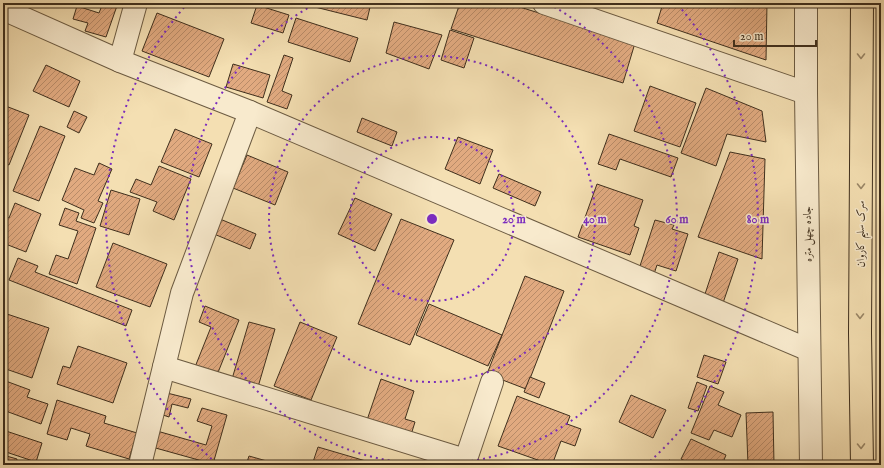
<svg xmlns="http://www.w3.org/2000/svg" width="884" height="468" viewBox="0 0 884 468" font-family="'IM FELL English',Amiri,serif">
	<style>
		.building { fill: url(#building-hatch); stroke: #3f2f1d }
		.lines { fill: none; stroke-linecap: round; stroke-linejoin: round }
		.minor-casing { stroke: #6c5b42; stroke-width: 24 }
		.tertiary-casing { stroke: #6c5b42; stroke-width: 24 }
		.primary-casing { stroke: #3f2f1d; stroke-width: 24 }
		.minor { stroke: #f8eacd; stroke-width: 22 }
		.tertiary { stroke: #f8eacd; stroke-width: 22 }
		.primary { stroke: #f4dfb2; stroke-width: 22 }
		.oneway { stroke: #9a8768 }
		.ring { fill: none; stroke: #7b2cbf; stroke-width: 2; stroke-dasharray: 2 4 }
		.labels { text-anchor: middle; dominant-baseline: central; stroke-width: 3; stroke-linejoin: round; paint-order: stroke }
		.street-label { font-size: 11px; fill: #3f2f1d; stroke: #f8eacd }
		.centre { fill: #7b2cbf; stroke: #f8eacd; stroke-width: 2 }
		.ring-label { font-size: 12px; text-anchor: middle; font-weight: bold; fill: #7b2cbf; stroke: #f8eacd; stroke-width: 3; stroke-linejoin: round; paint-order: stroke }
	</style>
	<defs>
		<pattern id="building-hatch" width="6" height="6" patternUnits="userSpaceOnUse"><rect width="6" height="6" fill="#e1aa80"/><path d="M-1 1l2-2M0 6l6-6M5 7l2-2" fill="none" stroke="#b88b68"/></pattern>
	</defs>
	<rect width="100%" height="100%" fill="#f4dfb2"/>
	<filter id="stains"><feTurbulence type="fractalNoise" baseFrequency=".005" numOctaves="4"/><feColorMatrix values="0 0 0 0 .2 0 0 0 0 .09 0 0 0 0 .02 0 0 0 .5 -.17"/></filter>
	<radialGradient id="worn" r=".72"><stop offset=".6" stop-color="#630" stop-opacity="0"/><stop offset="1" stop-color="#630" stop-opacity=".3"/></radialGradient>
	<!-- building -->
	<g class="building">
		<polygon points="103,3 118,3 106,37 85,31 88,23 73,19 77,6 99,13"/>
		<polygon points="299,3 371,3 367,20"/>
		<polygon points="460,3 507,3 635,43 623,83 451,29"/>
		<polygon points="663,3 767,3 766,60 657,23"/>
		<polygon points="257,5 289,15 283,33 251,23"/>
		<polygon points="157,13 224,39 209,77 142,51"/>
		<polygon points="296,18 358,38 350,62 288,42"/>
		<polygon points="394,22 442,35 429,69 386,53"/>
		<polygon points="450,30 474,38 464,68 441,60"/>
		<polygon points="284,55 293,58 282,91 292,95 287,109 267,102"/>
		<polygon points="233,64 270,75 263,98 226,87"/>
		<polygon points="46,65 80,81 69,107 33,91"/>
		<polygon points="650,86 696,103 680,147 634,131"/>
		<polygon points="706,88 762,111 766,142 727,134 716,166 681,153"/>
		<polygon points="3,105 29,115 9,165 3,163"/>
		<polygon points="74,111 87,117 79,133 67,127"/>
		<polygon points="362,118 397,132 392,146 357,132"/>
		<polygon points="40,126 65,136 39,201 13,191"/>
		<polygon points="175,129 212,144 199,177 161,162"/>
		<polygon points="609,134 678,158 671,177 620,159 616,170 598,164"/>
		<polygon points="458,137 493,150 480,184 445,169"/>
		<polygon points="730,152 765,159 762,259 698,237"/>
		<polygon points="247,155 288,172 275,205 233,188"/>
		<polygon points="99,163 112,169 98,201 103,203 94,223 81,218 84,210 62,200 75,168 94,175"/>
		<polygon points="159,166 191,179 174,220 153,211 157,202 130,192 136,179 151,185"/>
		<polygon points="499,174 541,192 535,206 493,188"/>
		<polygon points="597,184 643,200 634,226 639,228 630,255 578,237"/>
		<polygon points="111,190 140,199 129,235 100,226"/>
		<polygon points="355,198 392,214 375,251 338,234"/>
		<polygon points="15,203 41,214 26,252 3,243 3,216 9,218"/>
		<polygon points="65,208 79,213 76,221 96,228 77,284 49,274 56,255 68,259 78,231 59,225"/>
		<polygon points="220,219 256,234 250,249 214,234"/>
		<polygon points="401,219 454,240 410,345 358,324"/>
		<polygon points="655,220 674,225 672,229 688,234 676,271 657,265 653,277 638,272"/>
		<polygon points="113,243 167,264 150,307 96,287"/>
		<polygon points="719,252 738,259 723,303 704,297"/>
		<polygon points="18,258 38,266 35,272 132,310 126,326 9,280"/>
		<polygon points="525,276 564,291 526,389 487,374"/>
		<polygon points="429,304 502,335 488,366 416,335"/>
		<polygon points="205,306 239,320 215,380 193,372 211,327 199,322"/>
		<polygon points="4,313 49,328 32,378 3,368 3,316"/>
		<polygon points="249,322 275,329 258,387 232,379"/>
		<polygon points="300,322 337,337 311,400 274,386"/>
		<polygon points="78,346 127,363 113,403 57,384 63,366 70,368"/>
		<polygon points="704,355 726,362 718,384 697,377"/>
		<polygon points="530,377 545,383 539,398 524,392"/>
		<polygon points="381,379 414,391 405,419 415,422 410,438 366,423"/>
		<polygon points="3,380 30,390 27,397 48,404 41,424 3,410"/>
		<polygon points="697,382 707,386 698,411 688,408"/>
		<polygon points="710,386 724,392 718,405 741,415 732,437 714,430 709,440 691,433"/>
		<polygon points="163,392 191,399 188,408 172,404 169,417 157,413"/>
		<polygon points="631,395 666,410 653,438 619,422"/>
		<polygon points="517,396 570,416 567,424 581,429 575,446 561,441 552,465 498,446"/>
		<polygon points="57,400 106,416 104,423 137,433 129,459 86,446 90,434 71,428 67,440 47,434"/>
		<polygon points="202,408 227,415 213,464 152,447 157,431 206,445 212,426 197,421"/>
		<polygon points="773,412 774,465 748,465 746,413"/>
		<polygon points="6,431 42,443 36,462 3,451 3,441"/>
		<polygon points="691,439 726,455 722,465 694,465 681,459"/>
		<polygon points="318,447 376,464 375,465 312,465"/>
		<polygon points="3,455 17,459 16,465 3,465"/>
		<polygon points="249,456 281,465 246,465"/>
		<polygon points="669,460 681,465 667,465"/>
	</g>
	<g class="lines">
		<defs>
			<g id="minor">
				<polyline points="544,3 806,93"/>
				<polyline points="3,9 120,61 250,112 809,350"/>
				<polyline points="120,61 136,3"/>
				<polyline points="164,367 465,460"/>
				<polyline points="140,465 182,293 250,112"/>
				<polyline points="464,465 492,382"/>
			</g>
			<polyline id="tertiary" points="806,3 806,93 811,465"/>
			<polyline id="primary" points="862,465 860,333 862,3"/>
		</defs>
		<!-- minor casing -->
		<use href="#minor" class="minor-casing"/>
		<!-- tertiary casing -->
		<use href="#tertiary" class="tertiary-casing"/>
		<!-- primary casing -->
		<use href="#primary" class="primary-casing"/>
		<!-- minor -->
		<use href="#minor" class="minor"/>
		<!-- tertiary -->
		<use href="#tertiary" class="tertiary"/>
		<!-- primary -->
		<use href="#primary" class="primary"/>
	</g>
	<!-- one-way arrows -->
	<defs><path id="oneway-chevron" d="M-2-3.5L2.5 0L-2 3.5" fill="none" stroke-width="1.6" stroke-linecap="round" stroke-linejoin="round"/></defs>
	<g class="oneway">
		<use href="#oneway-chevron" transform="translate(861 56) rotate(90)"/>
		<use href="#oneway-chevron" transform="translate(861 186) rotate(90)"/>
		<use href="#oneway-chevron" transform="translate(860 316) rotate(90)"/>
		<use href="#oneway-chevron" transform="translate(861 446) rotate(89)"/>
	</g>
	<!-- distance rings -->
	<g class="ring">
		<circle cx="432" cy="219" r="82"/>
		<circle cx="432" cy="219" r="163"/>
		<path d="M549 4A245 245 0 1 1 315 4"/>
		<path d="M216 463A326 326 0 0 1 186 5M678 5A326 326 0 0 1 648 463"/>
	</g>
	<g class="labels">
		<!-- street labels -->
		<g class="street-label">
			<text transform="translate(808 234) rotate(-91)">جاده چهل متره</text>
			<text transform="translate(861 234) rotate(-90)">سرک سلیم کاروان</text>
		</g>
	</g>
	<circle cx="432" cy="219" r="6" class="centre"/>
	<g class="ring-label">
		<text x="514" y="223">20 m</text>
		<text x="595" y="223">40 m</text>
		<text x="677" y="223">60 m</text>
		<text x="758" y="223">80 m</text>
	</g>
	<!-- margin -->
	<rect width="884" height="468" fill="none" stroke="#f4dfb2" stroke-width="16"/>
	<rect x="4" y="4" width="876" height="460" fill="none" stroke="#3f2f1d" stroke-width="2"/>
	<rect x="8" y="8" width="868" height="452" fill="none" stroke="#3f2f1d"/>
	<!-- scale -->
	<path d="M734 40v6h82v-6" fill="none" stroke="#3f2f1d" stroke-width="2"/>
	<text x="740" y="40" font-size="12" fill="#3f2f1d" stroke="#f8eacd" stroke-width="3" paint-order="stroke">20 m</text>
	<rect width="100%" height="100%" filter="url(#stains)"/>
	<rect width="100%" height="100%" fill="url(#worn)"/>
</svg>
